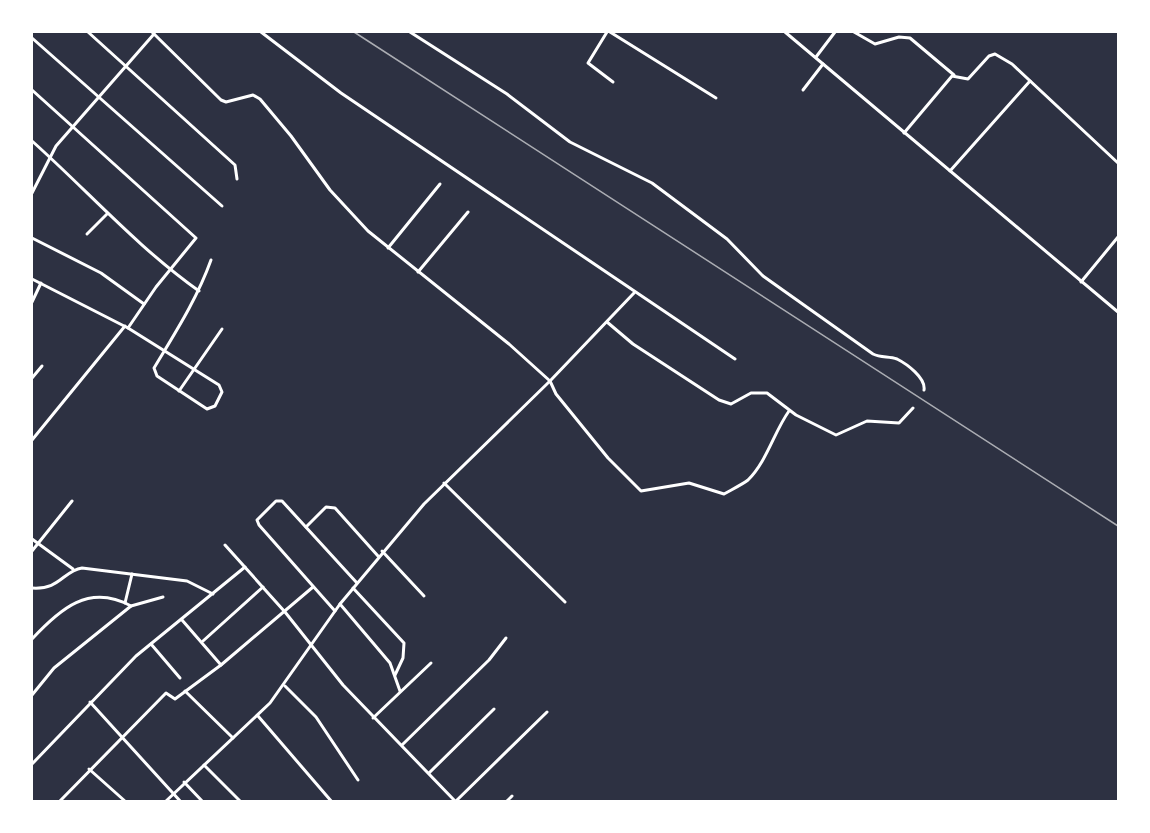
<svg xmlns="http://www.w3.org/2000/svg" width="1150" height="833" viewBox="0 0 1150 833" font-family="'Noto Sans',sans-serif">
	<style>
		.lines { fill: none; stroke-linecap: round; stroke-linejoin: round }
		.minor { stroke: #fff; stroke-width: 3 }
		.rail { stroke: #abadb3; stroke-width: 1.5 }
	</style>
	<rect width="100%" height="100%" fill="#2d3142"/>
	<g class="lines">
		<!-- minor -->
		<g class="minor">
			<polyline points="88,32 235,165 237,179"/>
			<path d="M 152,32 L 221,100 L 226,102 L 253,95 L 260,99 L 291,136 L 330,190 L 368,231 L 509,344 L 550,381 L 556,394 L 608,458 L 641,491 L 689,483 L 724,494 C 731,490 743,484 748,480 C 767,461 774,432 789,411"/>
			<polyline points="261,32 341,93 735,359"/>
			<path d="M 410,32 L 507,94 L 570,142 L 652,183 L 727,239 L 763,276 L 873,354 C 881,358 889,356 897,359 C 907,364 926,378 924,390"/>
			<polyline points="607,32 588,63 613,82"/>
			<polyline points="610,32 716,98"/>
			<polyline points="785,32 1118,312"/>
			<polyline points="854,32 875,44 899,37 910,38 954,75"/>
			<polyline points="32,38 222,206"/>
			<polyline points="816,57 835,32"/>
			<polyline points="32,90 196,238 156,287 128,328 32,279"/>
			<polyline points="803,90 823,64"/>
			<polyline points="904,133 952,76 968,79 989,56 995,54 1012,64 1118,163"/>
			<path d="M 32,141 C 88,191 137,247 199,291"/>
			<polyline points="950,171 1030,81"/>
			<polyline points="32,193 56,146 154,34"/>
			<polyline points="87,234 107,214"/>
			<polyline points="32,238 101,273 144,304"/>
			<polyline points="388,248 440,184"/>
			<polyline points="418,272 468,212"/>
			<polyline points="1081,282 1118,237"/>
			<polyline points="32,302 41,283"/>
			<polyline points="607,322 633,344 719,400 731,404 751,393 767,393 796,415 836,435 867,421 899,423 913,408"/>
			<path d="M 128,328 L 219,385 L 222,392 L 215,406 L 207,409 L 157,376 L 154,368 C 175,333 197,299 211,260"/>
			<polyline points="32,378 42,366"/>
			<polyline points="179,391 222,329"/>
			<polyline points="32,440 125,326"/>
			<polyline points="444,483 565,602"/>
			<polyline points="306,527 326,507 335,508 378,556"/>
			<polyline points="32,539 73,569"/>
			<polyline points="225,545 285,612 343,685 455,801 455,802 547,712"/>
			<polyline points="32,551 72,501"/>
			<polyline points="382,551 424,596"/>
			<path d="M 32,588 C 60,590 63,571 82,568 L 187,581 L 213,594"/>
			<polyline points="353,588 404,643 403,658 395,675"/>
			<polyline points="125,603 132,574"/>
			<polyline points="340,604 390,663 400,691"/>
			<polyline points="335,611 259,525 257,520 276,501 282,501 357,583"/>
			<polyline points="182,620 221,665"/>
			<path d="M 32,639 C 60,609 89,583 131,606"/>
			<polyline points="203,641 263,587"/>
			<polyline points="151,644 180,678"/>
			<polyline points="285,686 316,717 358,780"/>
			<polyline points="185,691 233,738"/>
			<polyline points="32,695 54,668 131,606 163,597"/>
			<polyline points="90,702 181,802"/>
			<polyline points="258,716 332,802"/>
			<polyline points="373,718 431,663"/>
			<polyline points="402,745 489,660 506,638"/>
			<polyline points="32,764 136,656 245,567"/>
			<polyline points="204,765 241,802"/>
			<polyline points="89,769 126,802"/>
			<polyline points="429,773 494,709"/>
			<polyline points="184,782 203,802"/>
			<polyline points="59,802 166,693 175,699 221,665 313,587"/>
			<polyline points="165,802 270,703 340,604 424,504 550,381 634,293"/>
			<polyline points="506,802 512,796"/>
		</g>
		<!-- rail -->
		<polyline class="rail" points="354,32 1118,526"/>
	</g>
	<!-- border -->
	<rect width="1150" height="833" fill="none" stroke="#ffffff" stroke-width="66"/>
</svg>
